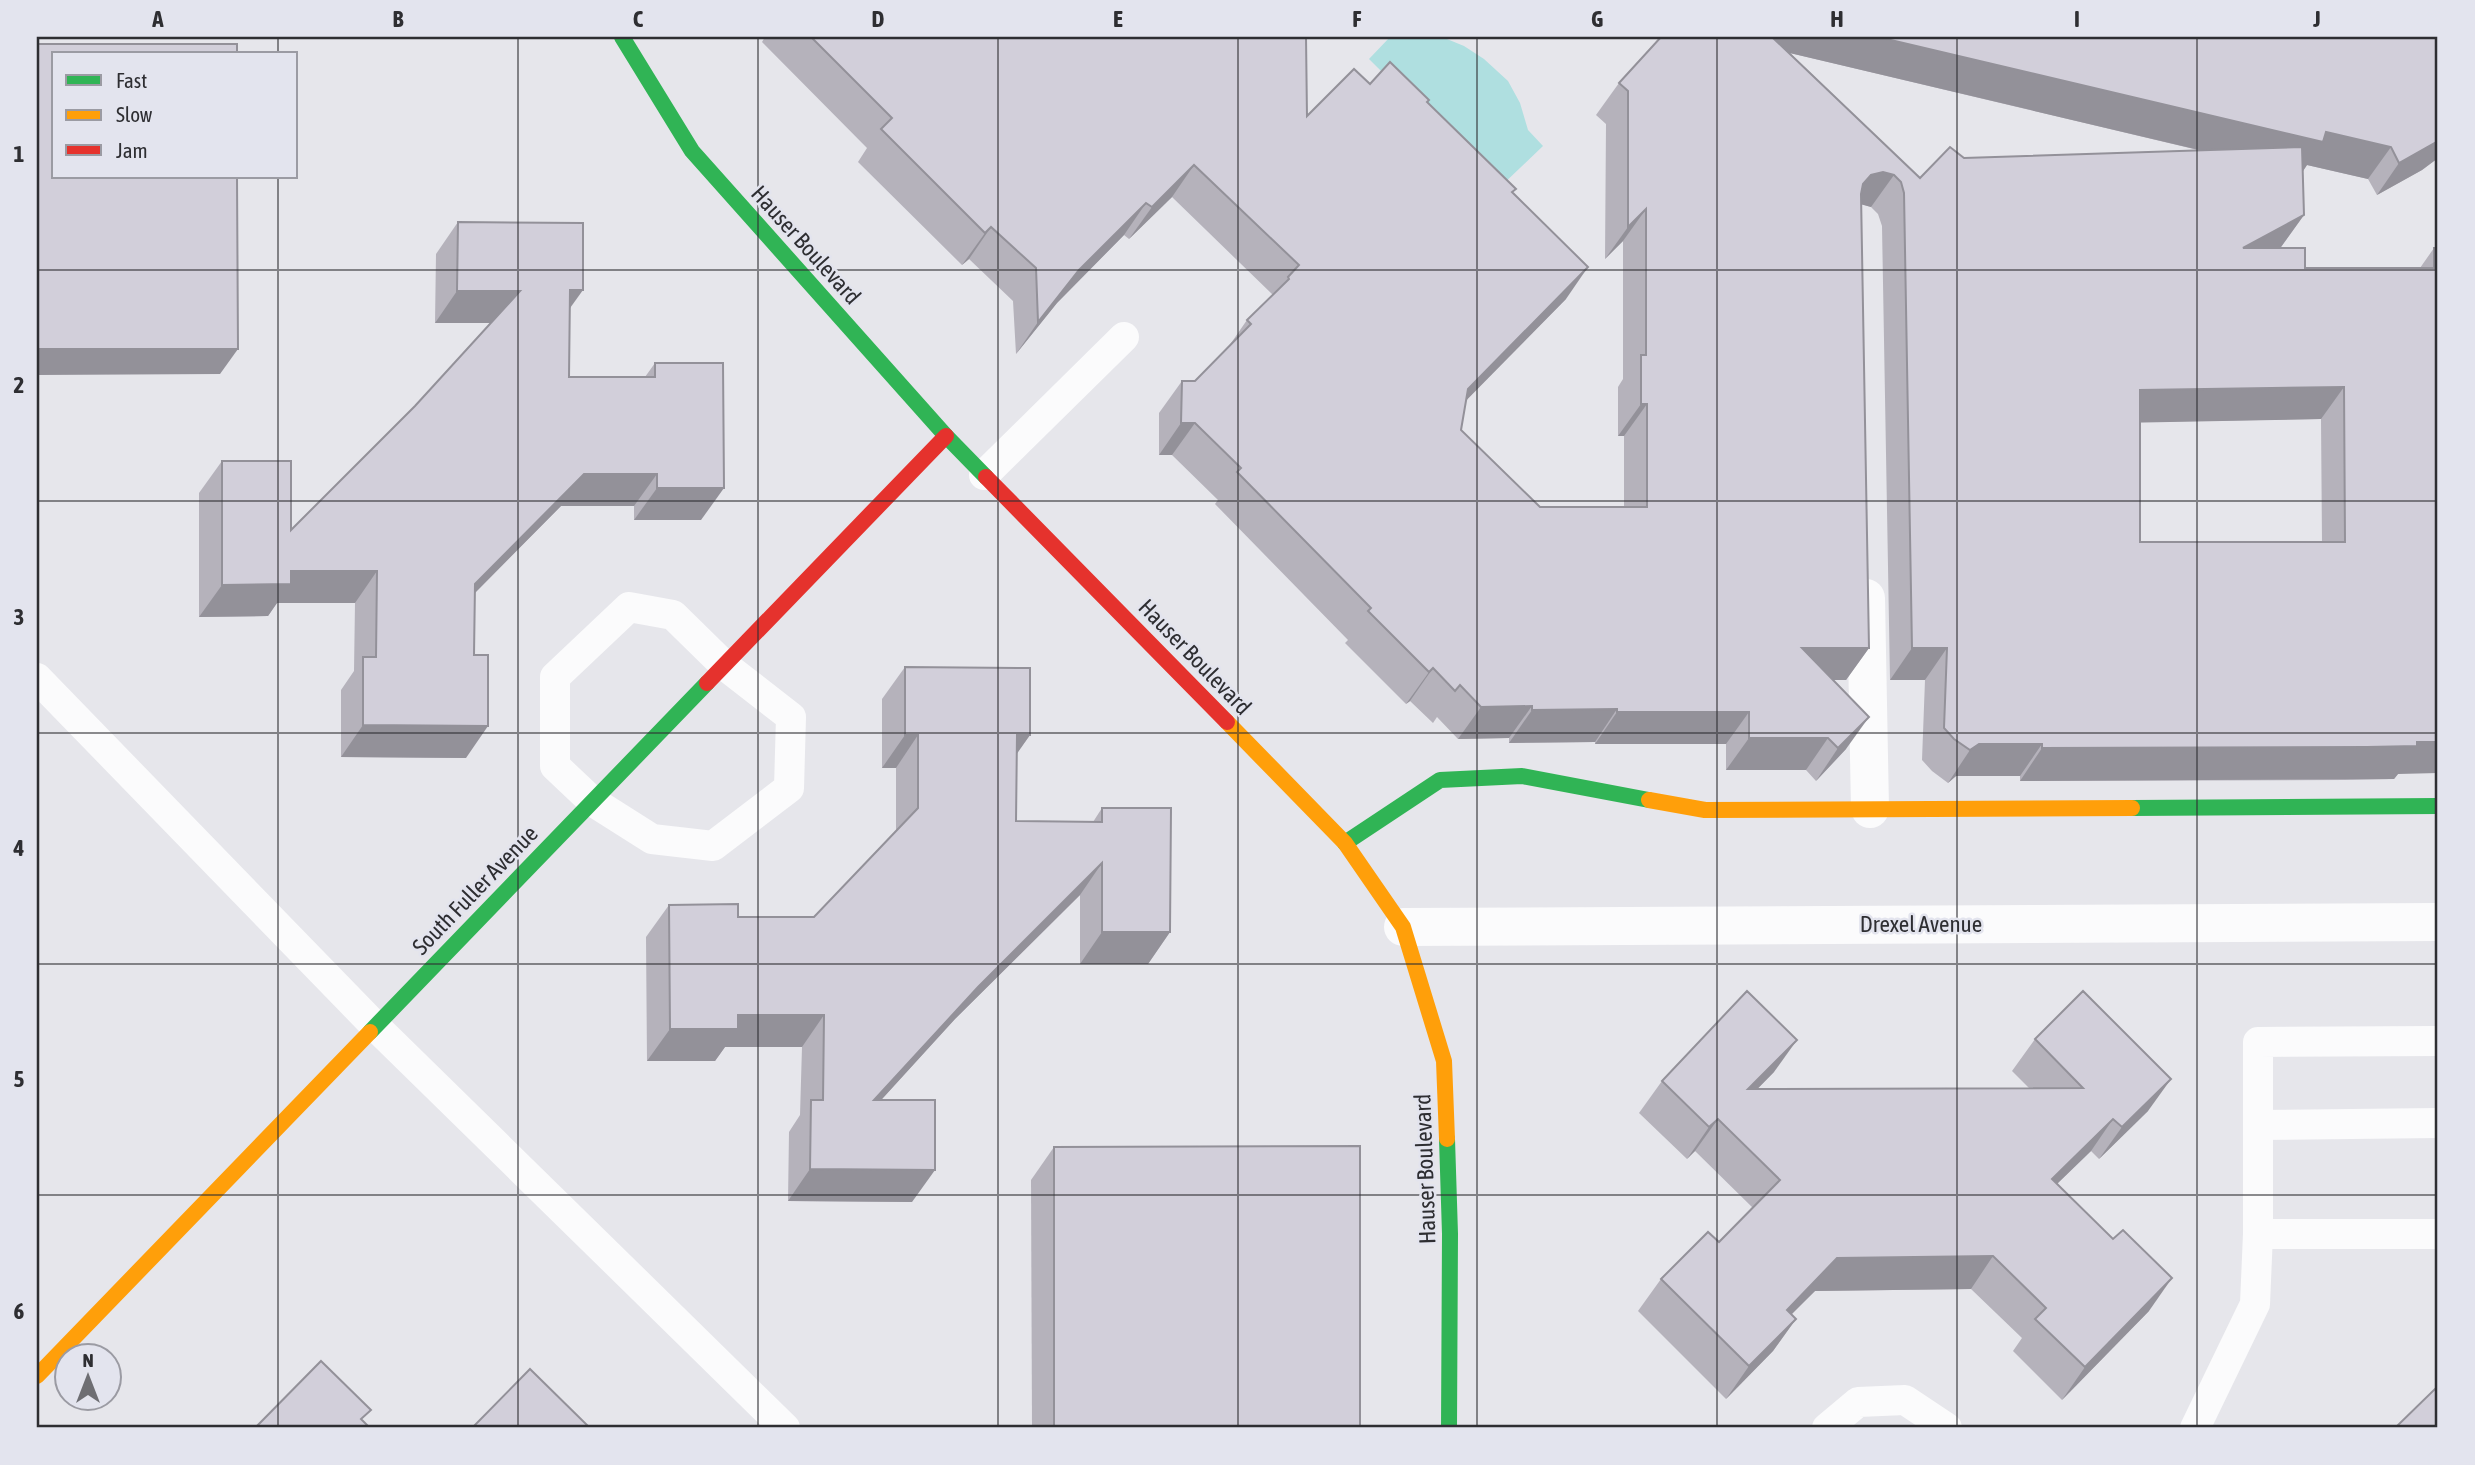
<svg xmlns="http://www.w3.org/2000/svg" width="2475" height="1465" viewBox="0 0 2475 1465" font-family="'Asap Condensed',sans-serif">
	<style>
		.water { fill: #afdfe0 }
		.lines { fill: none; stroke-linecap: round; stroke-linejoin: round }
		.lane { stroke: #fbfbfc; stroke-width: 30 }
		.street { stroke: #fbfbfc; stroke-width: 38 }
		.fast { stroke: #30b455; stroke-width: 16 }
		.slow { stroke: #ff9f0a; stroke-width: 16 }
		.jam { stroke: #e5322d; stroke-width: 16 }
		.wall { fill: #b5b2bb; fill-rule: evenodd }
		.shaded-wall { fill: #939199 }
		.building { fill: #d2cfda; stroke: #939199; stroke-width: 2; fill-rule: evenodd }
		.grid { fill: none; stroke: #2e2e32; stroke-width: 2; stroke-opacity: 0.55 }
		.labels { text-anchor: middle; dominant-baseline: central; stroke-width: 5; stroke-linejoin: round; paint-order: stroke }
		.street-label { font-size: 23px; fill: #2e2e32; stroke: #e3e4ee }
		.neatline { fill: none; stroke: #2e2e32; stroke-width: 2.5 }
		.grid-label { font-size: 23px; text-anchor: middle; font-weight: bold; fill: #2e2e32 }
	</style>
	<rect width="100%" height="100%" fill="#e6e6eb"/>
	<!-- water -->
	<polygon class="water" points="1390,37 1442,37 1464,46 1484,59 1508,81 1520,103 1528,130 1543,146 1499,188 1369,59"/>
	<g class="lines">
		<!-- lane -->
		<g class="lane">
			<polyline points="984,475 1124,337"/>
			<polygon points="629,607 673,615 724,665 791,717 789,788 713,846 652,839 592,801 555,766 555,677"/>
			<polyline points="37,678 375,1026 785,1428"/>
			<polyline points="2438,1041 2258,1042 2258,1234 2438,1234"/>
			<polyline points="2258,1125 2438,1123"/>
			<polyline points="1827,1428 1858,1402 1905,1400 1947,1428"/>
			<polyline points="2195,1428 2255,1304 2258,1234"/>
		</g>
		<!-- street -->
		<g class="street">
			<polyline points="1866,598 1870,809"/>
			<polyline points="1403,927 2438,922"/>
		</g>
		<!-- fast -->
		<g class="fast">
			<polyline points="622,37 692,151 946,436 986,477"/>
			<polyline points="2132,808 2438,806"/>
			<polyline points="1345,843 1440,780 1522,776 1649,800"/>
			<polyline points="370,1032 707,683"/>
			<polyline points="1447,1139 1450,1234 1449,1428"/>
		</g>
		<!-- slow -->
		<g class="slow">
			<polyline points="1227,722 1345,843 1403,927 1444,1061 1447,1139"/>
			<polyline points="1649,800 1705,810 2132,808"/>
			<polyline points="37,1376 370,1032"/>
		</g>
		<!-- jam -->
		<g class="jam">
			<polyline points="986,477 1227,722"/>
			<polyline points="707,683 946,436"/>
		</g>
	</g>
	<!-- wall -->
	<g class="wall">
		<path d="M 765,37 L 1306,37 L 1307,116 L 1370,84 L 1427,103 L 1516,189 L 1512,193 L 1566,299 L 1466,400 L 1461,430 L 1540,507 L 1624,507 L 1624,436 L 1618,436 L 1618,387 L 1623,379 L 1623,241 L 1605,259 L 1606,124 L 1596,115 L 1619,83 L 1661,37 L 2438,37 L 2438,158 L 2422,170 L 2377,195 L 2368,179 L 2307,165 L 2303,171 L 2304,215 L 2281,247 L 2279,248 L 2305,268 L 2420,268 L 2434,248 L 2438,248 L 2398,774 L 2394,779 L 2345,780 L 2020,781 L 2020,776 L 1956,776 L 1948,783 L 1932,771 L 1922,760 L 1925,680 L 1890,680 L 1882,226 L 1878,214 L 1871,207 L 1861,204 L 1869,648 L 1846,680 L 1833,680 L 1846,749 L 1816,781 L 1806,770 L 1726,770 L 1726,744 L 1595,744 L 1595,742 L 1509,743 L 1509,738 L 1458,739 L 1437,717 L 1433,723 L 1410,701 L 1406,704 L 1345,643 L 1348,640 L 1215,504 L 1218,500 L 1172,455 L 1159,455 L 1159,413 L 1182,381 L 1195,381 L 1229,346 L 1247,320 L 1273,295 L 1172,197 L 1129,239 L 1124,235 L 1057,303 L 1016,354 L 1013,301 L 969,259 L 962,265 L 858,162 L 867,148 L 762,42 ZM 1790,53 L 2198,150 L 1964,158 L 1920,178 ZM 2321,419 L 2322,542 L 2140,542 L 2140,422 Z"/>
		<polygon points="458,222 570,308 569,377 645,377 655,363 701,520 634,520 634,506 561,506 475,593 466,758 341,757 341,690 354,671 355,603 277,603 268,616 199,617 199,493 222,461 291,530 415,406 490,323 435,323 436,254"/>
		<polygon points="905,667 1030,735 1016,754 1016,821 1093,822 1102,808 1170,932 1148,964 1080,964 1080,895 955,1019 881,1100 912,1202 788,1201 789,1132 800,1115 802,1047 725,1047 715,1061 647,1061 646,937 669,905 738,917 814,917 896,831 896,768 882,768 882,699"/>
		<polygon points="2035,1039 2148,1111 2099,1159 2091,1151 2057,1184 2149,1311 2062,1400 2013,1351 2022,1338 1971,1289 1815,1291 1791,1314 1796,1319 1773,1351 1726,1399 1638,1311 1661,1279 1719,1242 1753,1208 1695,1151 1687,1159 1639,1113 1662,1081 1774,1072 1757,1089 2029,1088 2012,1071"/>
		<polygon points="1054,1147 1360,1428 1032,1428 1031,1180"/>
	</g>
	<!-- shaded-wall -->
	<g class="shaded-wall">
		<polygon points="1725,37 1878,37 2326,132 2391,147 2368,179 2307,165 2301,174 1764,47"/>
		<polygon points="2438,141 2438,158 2422,170 2377,195 2399,163"/>
		<polygon points="1194,165 1172,197 1129,239 1152,207"/>
		<polygon points="1883,172 1894,175 1871,207 1860,204 1848,208 1863,184 1871,175"/>
		<polygon points="1146,203 1124,235 1057,303 1016,354 1038,322 1079,270"/>
		<polygon points="1646,209 1623,241 1605,259 1628,227"/>
		<polygon points="2304,215 2281,247 2220,280 2243,248"/>
		<polygon points="991,227 969,259 962,265 985,233"/>
		<polygon points="1588,267 1566,299 1446,421 1468,389"/>
		<polygon points="570,290 583,290 560,322"/>
		<polygon points="457,291 520,291 497,323 435,323"/>
		<polygon points="37,349 238,349 220,374 37,375"/>
		<polygon points="2344,387 2321,419 2117,423 2140,390"/>
		<polygon points="1641,404 1647,404 1624,436 1618,436"/>
		<polygon points="1181,423 1195,423 1172,455 1159,455"/>
		<polygon points="584,474 657,474 634,506 561,506 452,616 475,584"/>
		<polygon points="657,488 724,488 701,520 634,520"/>
		<polygon points="291,571 377,571 355,603 277,603 268,616 199,617 222,585"/>
		<polygon points="1802,648 1869,648 1846,680 1779,680"/>
		<polygon points="1912,648 1947,648 1925,680 1890,680"/>
		<polygon points="1433,668 1410,701 1406,704 1429,672"/>
		<polygon points="1532,706 1509,738 1458,739 1481,707"/>
		<polygon points="1617,709 1595,742 1509,743 1532,710"/>
		<polygon points="1617,712 1749,712 1726,744 1595,744"/>
		<polygon points="1869,717 1846,749 1816,781 1838,748"/>
		<polygon points="363,725 488,726 466,758 341,757"/>
		<polygon points="905,735 918,735 896,768 882,768"/>
		<polygon points="1017,735 1030,735 1007,768"/>
		<polygon points="1749,738 1828,738 1806,770 1726,770"/>
		<polygon points="2438,742 2438,773 2398,774 2394,779 2020,781 2042,748"/>
		<polygon points="1979,744 2042,744 2020,776 1956,776 1948,783 1970,750"/>
		<polygon points="1102,863 1080,895 955,1019 852,1132 874,1100 978,987"/>
		<polygon points="1102,932 1170,932 1148,964 1080,964"/>
		<polygon points="738,1015 824,1015 802,1047 725,1047 715,1061 647,1061 670,1029"/>
		<polygon points="1797,1040 1774,1072 1726,1121 1748,1089"/>
		<polygon points="2171,1079 2148,1111 2099,1159 2122,1127"/>
		<polygon points="1718,1119 1695,1151 1687,1159 1709,1127"/>
		<polygon points="2113,1119 2091,1151 2029,1211 2052,1179"/>
		<polygon points="810,1169 935,1170 912,1202 788,1201"/>
		<polygon points="1993,1256 1971,1289 1815,1291 1764,1342 1787,1310 1837,1258"/>
		<polygon points="2172,1278 2149,1311 2062,1400 2085,1367"/>
		<polygon points="1796,1319 1773,1351 1726,1399 1749,1366"/>
	</g>
	<!-- building -->
	<g class="building">
		<path d="M 811,37 L 1306,37 L 1307,116 L 1354,69 L 1370,84 L 1390,62 L 1429,100 L 1427,102 L 1516,189 L 1512,192 L 1588,267 L 1468,389 L 1461,430 L 1540,507 L 1647,507 L 1647,404 L 1641,404 L 1641,355 L 1646,355 L 1646,209 L 1628,227 L 1628,91 L 1619,83 L 1661,37 L 1772,37 L 1920,178 L 1950,147 L 1964,158 L 2302,147 L 2304,215 L 2243,248 L 2305,248 L 2305,268 L 2434,268 L 2434,248 L 2438,248 L 2438,742 L 2417,742 L 2417,746 L 2367,747 L 2042,748 L 2042,744 L 1979,744 L 1970,750 L 1954,739 L 1944,728 L 1947,648 L 1912,648 L 1904,193 L 1901,182 L 1894,175 L 1883,172 L 1871,175 L 1863,184 L 1861,194 L 1869,648 L 1802,648 L 1869,717 L 1838,748 L 1828,738 L 1749,738 L 1749,712 L 1617,712 L 1617,709 L 1532,710 L 1532,706 L 1481,707 L 1460,685 L 1455,691 L 1433,668 L 1429,672 L 1368,611 L 1371,608 L 1237,472 L 1241,468 L 1195,423 L 1181,423 L 1182,381 L 1195,381 L 1251,324 L 1247,320 L 1289,279 L 1288,277 L 1299,265 L 1194,165 L 1152,207 L 1146,203 L 1079,270 L 1038,322 L 1036,268 L 991,227 L 985,233 L 881,129 L 892,118 ZM 2344,387 L 2345,542 L 2140,542 L 2140,390 Z"/>
		<polygon points="1878,37 2438,37 2438,141 2399,163 2391,147 2326,132 2323,142"/>
		<polygon points="37,44 237,44 237,54 54,54 54,177 237,177 238,349 37,349"/>
		<polygon points="458,222 583,223 583,290 570,290 569,377 655,377 655,363 723,363 724,488 657,488 657,474 584,474 475,584 474,655 488,655 488,726 363,725 363,657 376,657 377,571 291,571 291,584 222,585 222,461 291,461 291,530 415,406 520,291 457,291"/>
		<polygon points="905,667 1030,668 1030,735 1017,735 1016,821 1102,822 1102,808 1171,808 1170,932 1102,932 1102,863 978,987 874,1100 935,1100 935,1170 810,1169 811,1100 823,1100 824,1015 738,1015 738,1029 670,1029 669,905 738,904 738,917 814,917 918,808 918,735 905,735"/>
		<polygon points="1747,991 1797,1040 1748,1089 2083,1088 2035,1039 2083,991 2171,1079 2122,1127 2113,1119 2052,1179 2113,1239 2123,1230 2172,1278 2085,1367 2035,1319 2046,1308 1993,1256 1837,1258 1787,1310 1796,1319 1749,1366 1661,1279 1708,1232 1719,1242 1780,1180 1718,1119 1709,1127 1662,1081"/>
		<polygon points="1360,1146 1360,1428 1054,1428 1054,1147"/>
		<polygon points="321,1361 371,1410 361,1419 370,1428 255,1428"/>
		<polygon points="530,1369 590,1428 472,1428"/>
		<polygon points="2438,1386 2438,1428 2395,1428"/>
	</g>
	<!-- grid -->
	<path class="grid" d="M 278,37 L 278,54M 518,37 L 518,1428M 758,37 L 758,1428M 998,37 L 998,1428M 1238,37 L 1238,1428M 1477,37 L 1477,1428M 1717,37 L 1717,1428M 1957,37 L 1957,1428M 2197,37 L 2197,1428M 278,177 L 278,1428M 37,270 L 2438,270M 37,501 L 2438,501M 37,733 L 2438,733M 37,964 L 2438,964M 37,1195 L 2438,1195"/>
	<g class="labels">
		<!-- street labels -->
		<g class="street-label">
			<text transform="translate(806 245) rotate(48)">Hauser Boulevard</text>
			<text transform="translate(1195 657) rotate(46)">Hauser Boulevard</text>
			<text transform="translate(475 890) rotate(-46)">South Fuller Avenue</text>
			<text x="1921" y="924">Drexel Avenue</text>
			<text transform="translate(1425 1169) rotate(-92)">Hauser Boulevard</text>
		</g>
	</g>
	<!-- border -->
	<rect width="2475" height="1465" fill="none" stroke="#e3e4ee" stroke-width="77"/>
	<!-- legend -->
	<rect x="52" y="52" width="245" height="126" fill="#e3e4ee" stroke="#9b9ba3" stroke-width="2"/>
	<rect x="66" y="75" width="35" height="10" fill="#30b455" stroke="#9b9ba3" stroke-width="2"/>
	<text x="116" y="88" font-size="21" fill="#2e2e32">Fast</text>
	<rect x="66" y="110" width="35" height="10" fill="#ff9f0a" stroke="#9b9ba3" stroke-width="2"/>
	<text x="116" y="122" font-size="21" fill="#2e2e32">Slow</text>
	<rect x="66" y="145" width="35" height="10" fill="#e5322d" stroke="#9b9ba3" stroke-width="2"/>
	<text x="116" y="158" font-size="21" fill="#2e2e32">Jam</text>
	<!-- north arrow -->
	<g transform="translate(88 1377)"><circle r="33" fill="#e3e4ee" stroke="#9b9ba3" stroke-width="2"/>
	<path d="M0-5L12 26L0 18L-12 26Z" fill="#6e6e73"/>
	<text y="-10" font-size="19" font-weight="bold" text-anchor="middle" fill="#2e2e32">N</text>
	</g>
	<rect x="38" y="38" width="2398" height="1388" class="neatline"/>
	<g class="grid-label">
		<text x="158" y="27">A</text>
		<text x="398" y="27">B</text>
		<text x="638" y="27">C</text>
		<text x="878" y="27">D</text>
		<text x="1118" y="27">E</text>
		<text x="1357" y="27">F</text>
		<text x="1597" y="27">G</text>
		<text x="1837" y="27">H</text>
		<text x="2077" y="27">I</text>
		<text x="2317" y="27">J</text>
		<text x="19" y="162">1</text>
		<text x="19" y="393">2</text>
		<text x="19" y="625">3</text>
		<text x="19" y="856">4</text>
		<text x="19" y="1087">5</text>
		<text x="19" y="1319">6</text>
	</g>
</svg>
